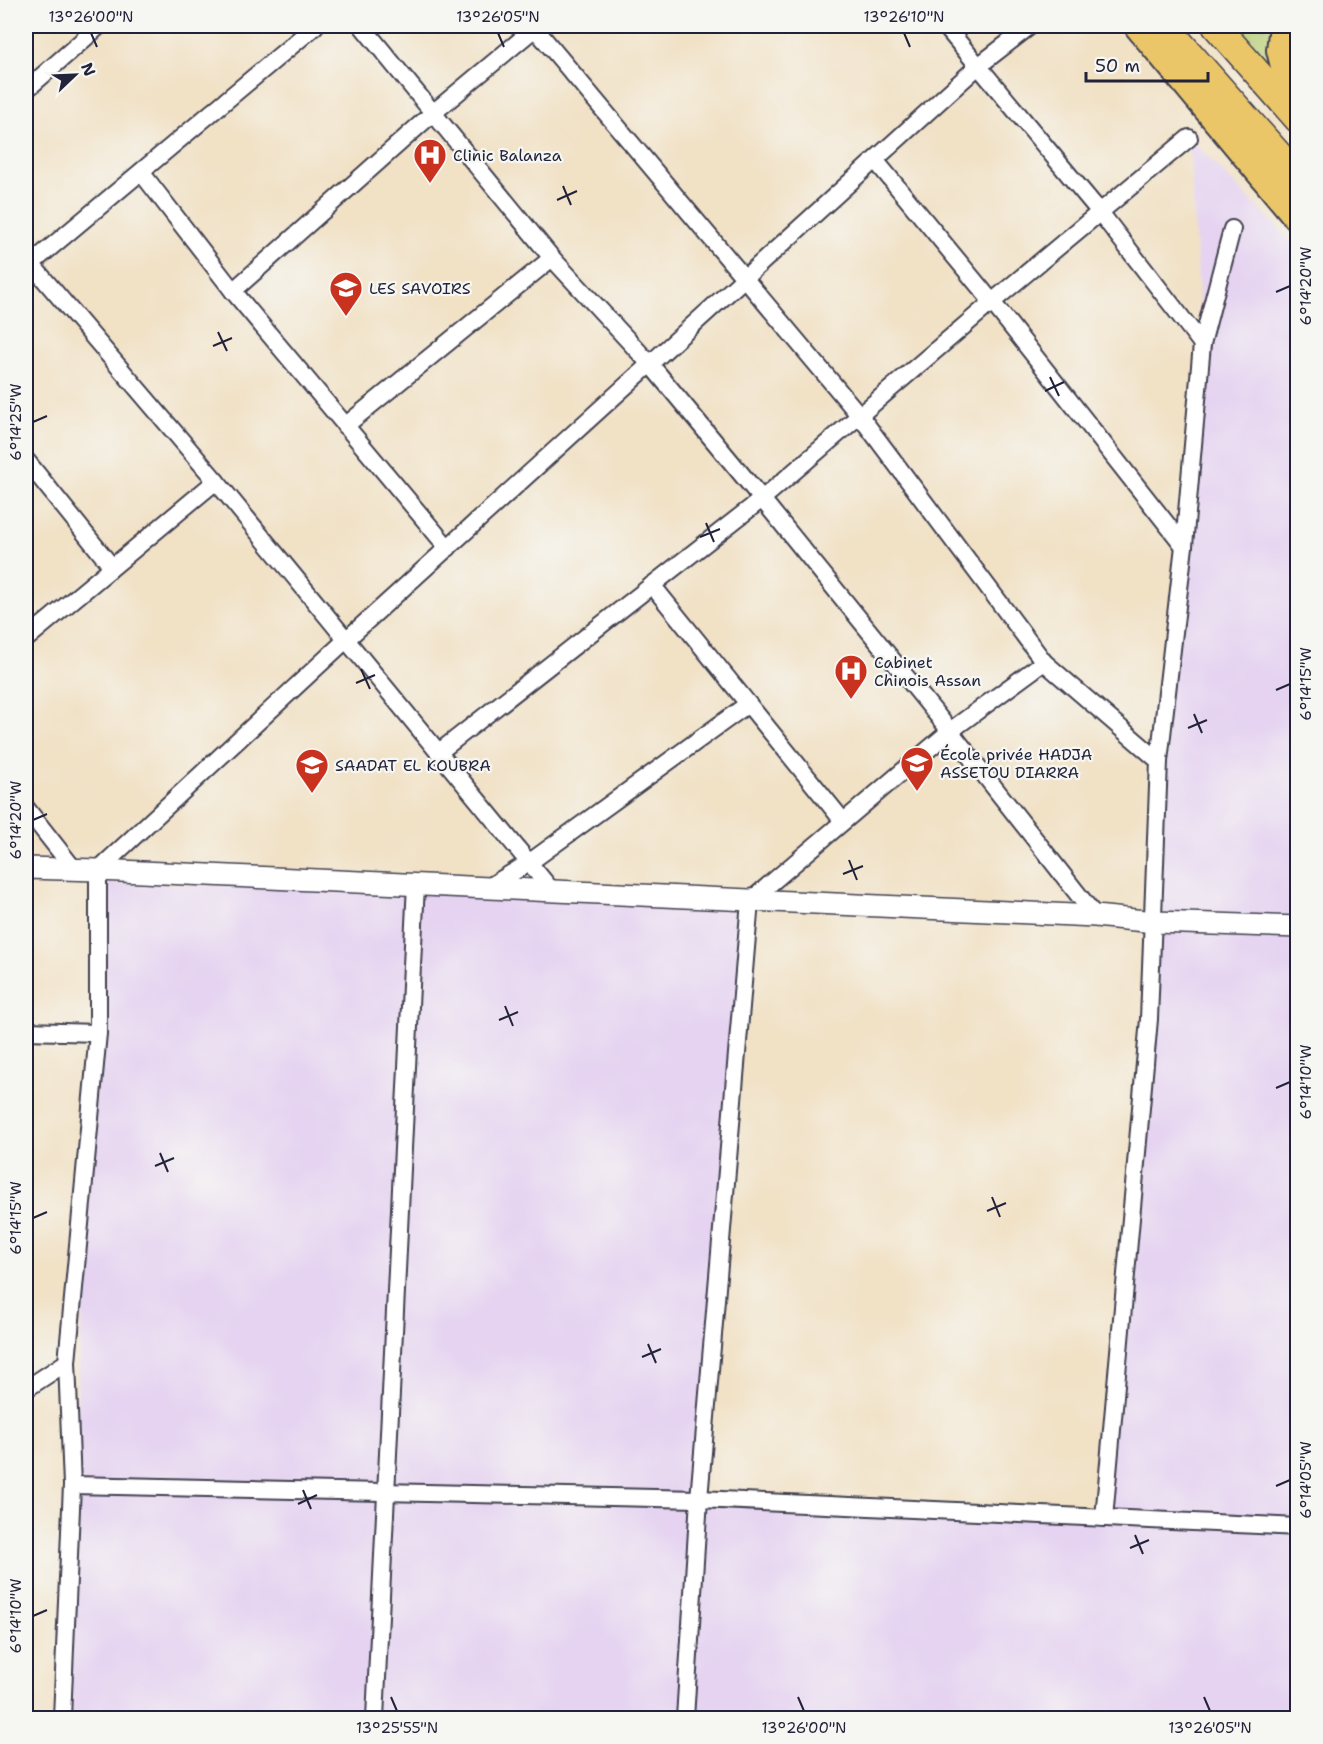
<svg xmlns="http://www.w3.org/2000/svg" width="1323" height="1744" viewBox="0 0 1323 1744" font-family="'Shantell Sans',sans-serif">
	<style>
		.built { fill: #e5d3f1 }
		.green { fill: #b5ca6e; stroke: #6c7654; stroke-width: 1.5 }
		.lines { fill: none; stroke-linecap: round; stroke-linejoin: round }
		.minor-casing { stroke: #413f50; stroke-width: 20 }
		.tertiary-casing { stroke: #413f50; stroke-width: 24 }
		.primary-casing { stroke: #413f50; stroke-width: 30 }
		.trunk-casing { stroke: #413f50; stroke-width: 32 }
		.minor { stroke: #fff; stroke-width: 16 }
		.tertiary { stroke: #fff; stroke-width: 21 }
		.primary { stroke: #ebc669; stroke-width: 27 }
		.trunk { stroke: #ebc669; stroke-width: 28 }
		.ticks { fill: none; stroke: #22223b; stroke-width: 2 }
		.labels { text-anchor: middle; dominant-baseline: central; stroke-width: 4.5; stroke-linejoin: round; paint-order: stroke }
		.poi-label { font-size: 16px; fill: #22223b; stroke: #f6f6f2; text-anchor: start }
		.neatline { fill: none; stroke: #22223b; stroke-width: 2 }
		.ticks-label { font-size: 15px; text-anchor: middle; fill: #22223b }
	</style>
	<rect width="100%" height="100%" fill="#f6f6f2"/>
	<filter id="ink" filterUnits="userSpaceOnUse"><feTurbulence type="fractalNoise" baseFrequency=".0167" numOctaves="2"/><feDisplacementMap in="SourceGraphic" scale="12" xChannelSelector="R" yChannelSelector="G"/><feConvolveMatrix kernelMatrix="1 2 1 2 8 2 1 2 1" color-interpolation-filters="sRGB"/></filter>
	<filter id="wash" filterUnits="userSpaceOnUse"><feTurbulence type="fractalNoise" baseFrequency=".008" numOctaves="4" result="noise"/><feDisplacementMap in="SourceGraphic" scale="24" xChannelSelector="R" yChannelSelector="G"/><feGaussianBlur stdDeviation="1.35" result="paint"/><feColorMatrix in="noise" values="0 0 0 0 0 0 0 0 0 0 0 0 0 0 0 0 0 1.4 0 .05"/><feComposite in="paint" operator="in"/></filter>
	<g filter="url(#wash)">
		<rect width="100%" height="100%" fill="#f1e1c5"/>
		<!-- built -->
		<polygon class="built" points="1189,138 1297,247 1297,1718 62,1718 72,1485 107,883 553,892 750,901 699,1499 1104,1518 1149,1019 1159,761 1202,344"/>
		<!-- green -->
		<polygon class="green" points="1220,26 1297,26 1297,93"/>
	</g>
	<g filter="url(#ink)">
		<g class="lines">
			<defs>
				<g id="minor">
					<polyline points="362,26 552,258 650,364 762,499 950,731 1095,916"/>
					<polyline points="533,26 860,416 1044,662 1159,761"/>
					<polyline points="945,26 1099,211 1202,344"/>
					<polyline points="26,90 99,26"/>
					<polyline points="875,160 992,302 1184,546"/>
					<polyline points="141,172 233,291 448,548"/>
					<polyline points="26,258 216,481 553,892"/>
					<polyline points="26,268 315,26"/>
					<polyline points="233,291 433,113 535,28"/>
					<polyline points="345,426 552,258"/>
					<polyline points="26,460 112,567"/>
					<polyline points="652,585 843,821"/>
					<polyline points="26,639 216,481"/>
					<polyline points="439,752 762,499 992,302 1189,138"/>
					<polyline points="26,808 73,868"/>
					<polyline points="487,888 530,862 748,704"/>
					<polyline points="26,1031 98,1033"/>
					<polyline points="26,1389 67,1362"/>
					<polyline points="72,1485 699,1499 1298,1527"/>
					<polyline points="1104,1518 1149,1019 1159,761 1184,546 1202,344 1232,229"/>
					<polyline points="62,1718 72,1485 67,1362 98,1033 98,870 347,639 977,67 1030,26"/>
					<polyline points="375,1718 416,884"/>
					<polyline points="685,1718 699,1499 750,901 950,731 1044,662"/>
				</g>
				<polyline id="tertiary" points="26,868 98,870 1095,916 1155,922 1298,927"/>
				<g id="primary">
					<polyline points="1165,26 1298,177"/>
					<polyline points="1216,26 1298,119"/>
				</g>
				<g id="trunk">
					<polyline points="1139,26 1298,217"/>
					<polyline points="1284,26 1281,50 1291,91 1298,105"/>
				</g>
			</defs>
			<!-- minor casing -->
			<use href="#minor" class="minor-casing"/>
			<!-- tertiary casing -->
			<use href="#tertiary" class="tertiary-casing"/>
			<!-- primary casing -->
			<use href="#primary" class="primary-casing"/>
			<!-- trunk casing -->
			<use href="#trunk" class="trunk-casing"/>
			<!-- minor -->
			<use href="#minor" class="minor"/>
			<!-- tertiary -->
			<use href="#tertiary" class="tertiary"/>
			<!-- primary -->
			<use href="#primary" class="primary"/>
			<!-- trunk -->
			<use href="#trunk" class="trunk"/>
		</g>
	</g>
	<!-- ticks -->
	<path class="ticks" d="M 91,33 L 97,47M 498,33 L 504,47M 904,33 L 910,47M 563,186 L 571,205M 557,200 L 577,191M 1276,292 L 1290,286M 218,332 L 227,351M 213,346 L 232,338M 1050,377 L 1059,396M 1045,391 L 1064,382M 33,422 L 47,416M 706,523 L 714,542M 700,537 L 720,529M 361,669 L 370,689M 356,683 L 375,675M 1276,690 L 1290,684M 1194,714 L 1202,733M 1188,728 L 1207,720M 33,820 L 47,814M 849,860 L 857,880M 843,874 L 863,866M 505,1006 L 513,1026M 499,1020 L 518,1012M 1276,1088 L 1290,1082M 160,1153 L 168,1172M 155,1166 L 174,1158M 992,1197 L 1000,1217M 987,1211 L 1006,1203M 33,1218 L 47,1212M 648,1344 L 656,1363M 642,1357 L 661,1349M 1276,1486 L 1290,1480M 303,1490 L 311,1509M 298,1504 L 317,1495M 1135,1535 L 1143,1554M 1130,1548 L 1149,1540M 33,1616 L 47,1610M 391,1697 L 397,1711M 798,1697 L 804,1711M 1204,1697 L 1210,1711"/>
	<!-- icons -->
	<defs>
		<symbol id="hospital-pin" viewBox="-11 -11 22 30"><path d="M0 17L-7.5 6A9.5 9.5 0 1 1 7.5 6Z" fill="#c8321e" stroke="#f6f6f2"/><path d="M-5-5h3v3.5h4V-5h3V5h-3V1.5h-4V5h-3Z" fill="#fff"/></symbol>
		<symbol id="school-pin" viewBox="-11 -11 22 30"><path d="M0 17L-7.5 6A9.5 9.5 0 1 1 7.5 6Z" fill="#c8321e" stroke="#f6f6f2"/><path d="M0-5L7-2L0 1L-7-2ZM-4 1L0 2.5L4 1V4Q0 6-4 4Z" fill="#fff"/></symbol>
	</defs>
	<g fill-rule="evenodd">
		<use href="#hospital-pin" x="411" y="136" width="38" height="52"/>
		<use href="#school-pin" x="327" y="269" width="38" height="52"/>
		<use href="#hospital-pin" x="832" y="652" width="38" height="52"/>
		<use href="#school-pin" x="898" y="744" width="38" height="52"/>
		<use href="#school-pin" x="293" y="746" width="38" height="52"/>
	</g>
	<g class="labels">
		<!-- poi labels -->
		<g class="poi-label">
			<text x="453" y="155">Clinic Balanza</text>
			<text x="369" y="288">LES SAVOIRS</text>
			<text x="874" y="662">Cabinet<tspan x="874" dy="18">Chinois Assan</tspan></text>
			<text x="940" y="754">École privée HADJA<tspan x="940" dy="18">ASSETOU DIARRA</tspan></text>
			<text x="335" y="765">SAADAT EL KOUBRA</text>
		</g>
	</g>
	<!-- margin -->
	<rect width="1323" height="1744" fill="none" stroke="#f6f6f2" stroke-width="66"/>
	<!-- north arrow -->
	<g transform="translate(75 75) rotate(67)" stroke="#f6f6f2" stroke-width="4.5" paint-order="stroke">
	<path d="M0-4.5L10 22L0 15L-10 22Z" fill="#22223b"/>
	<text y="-9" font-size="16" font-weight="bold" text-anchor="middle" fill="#22223b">N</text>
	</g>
	<!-- scale -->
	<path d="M1086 72v9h122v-9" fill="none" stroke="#22223b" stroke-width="3"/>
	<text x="1095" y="72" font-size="18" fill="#22223b" stroke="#f6f6f2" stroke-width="4.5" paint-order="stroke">50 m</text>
	<rect x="33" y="33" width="1257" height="1678" class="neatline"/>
	<g class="ticks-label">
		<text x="91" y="22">13°26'00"N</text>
		<text x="498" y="22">13°26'05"N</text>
		<text x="904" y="22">13°26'10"N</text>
		<text transform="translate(1306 286) rotate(-90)" y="5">6°14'20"W</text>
		<text transform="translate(16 422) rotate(-90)" y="5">6°14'25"W</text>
		<text transform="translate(1306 684) rotate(-90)" y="5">6°14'15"W</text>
		<text transform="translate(16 820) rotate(-90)" y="5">6°14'20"W</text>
		<text transform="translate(1306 1082) rotate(-90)" y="5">6°14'10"W</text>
		<text transform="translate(16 1218) rotate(-90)" y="5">6°14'15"W</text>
		<text transform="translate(1306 1480) rotate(-90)" y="5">6°14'05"W</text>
		<text transform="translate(16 1616) rotate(-90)" y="5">6°14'10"W</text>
		<text x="397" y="1733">13°25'55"N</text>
		<text x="804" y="1733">13°26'00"N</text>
		<text x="1210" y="1733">13°26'05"N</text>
	</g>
</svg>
